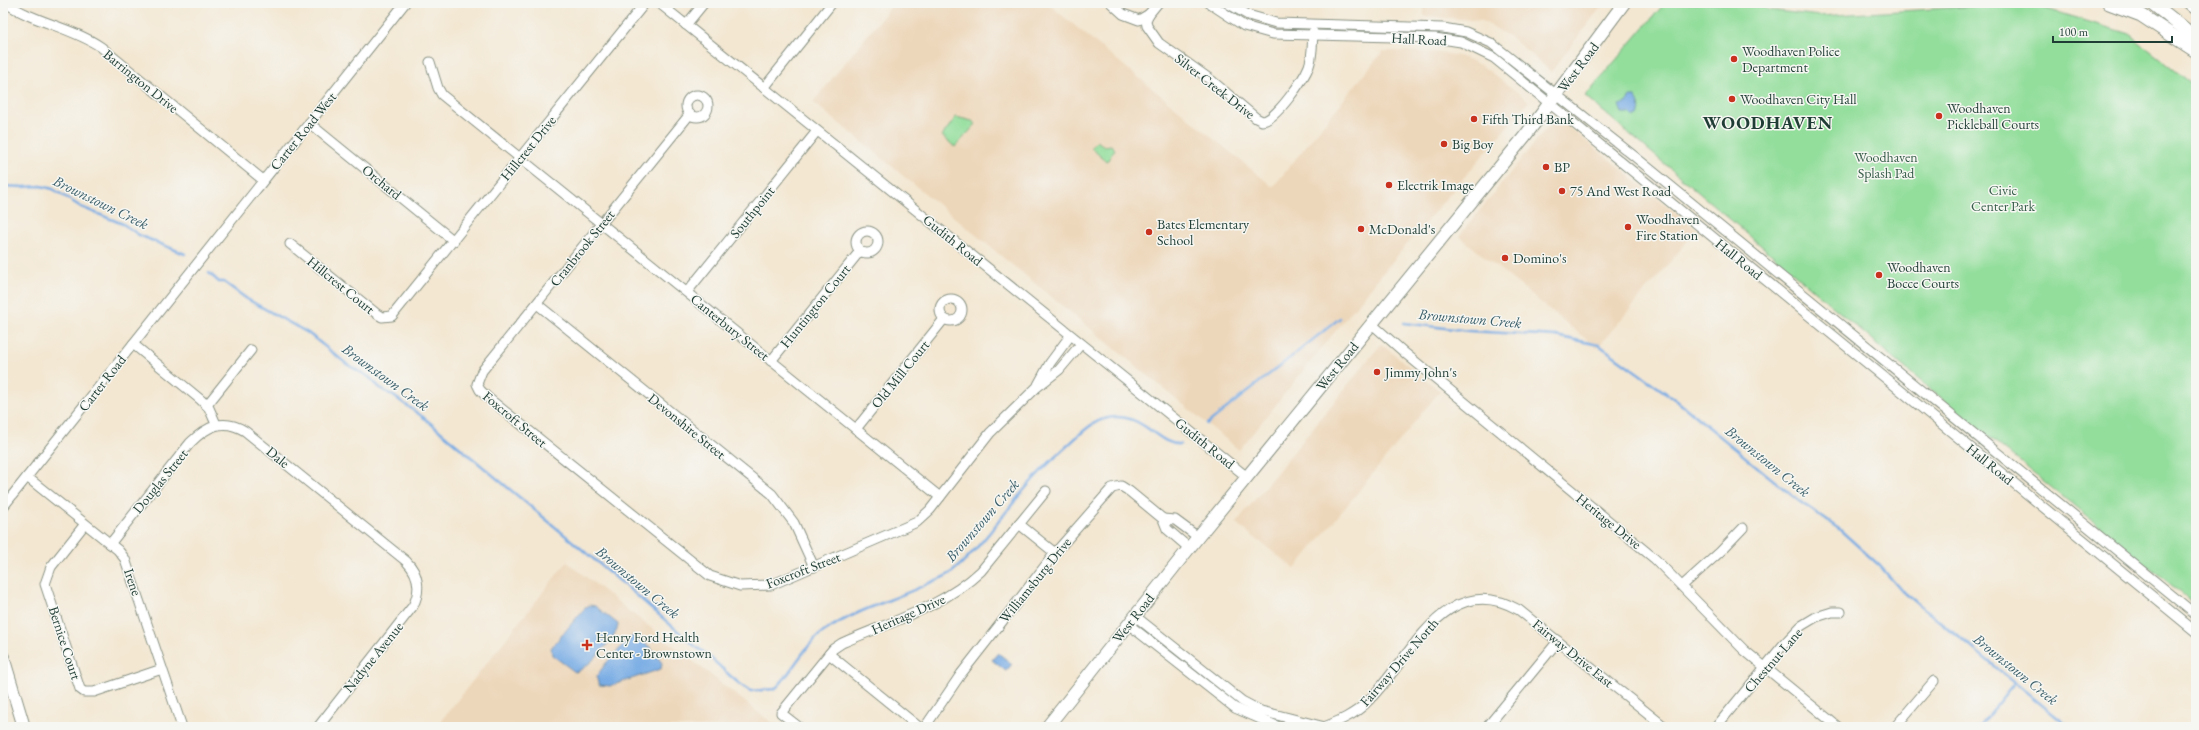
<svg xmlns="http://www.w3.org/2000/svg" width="2199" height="730" viewBox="0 0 2199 730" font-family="'EB Garamond',serif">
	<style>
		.built { fill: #edd7ba }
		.green { fill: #93de9b; stroke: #598e68 }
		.water { fill: #77abe4; stroke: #4b748c }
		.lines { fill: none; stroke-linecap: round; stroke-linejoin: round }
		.stream { stroke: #77abe4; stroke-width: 2.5 }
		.minor-casing { stroke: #899283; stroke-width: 11 }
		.major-casing { stroke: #899283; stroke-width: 14 }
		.highway-casing { stroke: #899283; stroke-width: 15 }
		.minor { stroke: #fff; stroke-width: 9 }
		.major { stroke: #fff; stroke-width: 12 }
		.highway { stroke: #fff; stroke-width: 13 }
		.poi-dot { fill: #c8321e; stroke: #f6f6f2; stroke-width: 1.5 }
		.labels { text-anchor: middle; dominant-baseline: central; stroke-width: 3; stroke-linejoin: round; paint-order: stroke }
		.street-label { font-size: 14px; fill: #1f3d34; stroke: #f6f6f2 }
		.poi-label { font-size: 14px; fill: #1f3d34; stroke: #f6f6f2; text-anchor: start }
		.park-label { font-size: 14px; fill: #365d49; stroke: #f6f6f2 }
		.water-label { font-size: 15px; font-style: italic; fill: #395e69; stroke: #f6f6f2 }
		.district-label { font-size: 18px; font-weight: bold; letter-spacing: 1px; fill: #1f3d34; stroke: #f6f6f2 }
	</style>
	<rect width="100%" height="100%" fill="#f6f6f2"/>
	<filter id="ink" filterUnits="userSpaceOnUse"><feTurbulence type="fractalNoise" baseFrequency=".025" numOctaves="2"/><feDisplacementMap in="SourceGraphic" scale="8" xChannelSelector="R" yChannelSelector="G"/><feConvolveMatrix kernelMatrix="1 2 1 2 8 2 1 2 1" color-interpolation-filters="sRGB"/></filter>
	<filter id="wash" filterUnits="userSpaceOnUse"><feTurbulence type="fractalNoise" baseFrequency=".012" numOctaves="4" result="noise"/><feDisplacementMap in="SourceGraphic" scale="16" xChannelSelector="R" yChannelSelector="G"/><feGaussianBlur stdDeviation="0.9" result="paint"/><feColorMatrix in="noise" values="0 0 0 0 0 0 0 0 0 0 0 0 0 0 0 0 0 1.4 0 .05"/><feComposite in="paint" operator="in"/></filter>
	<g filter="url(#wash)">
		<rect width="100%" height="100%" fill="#f3e7d2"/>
		<!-- built -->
		<g class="built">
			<polygon points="894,3 1047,3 1273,187 1383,51 1441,52 1465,58 1482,66 1529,101 1381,275 1239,450 813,102"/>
			<polygon points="1424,3 1604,3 1551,72 1513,39 1483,21 1424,16"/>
			<polygon points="1559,119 1697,230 1597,348 1459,236 1544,131"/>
			<polygon points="1381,344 1440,391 1295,569 1236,523"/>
			<polygon points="567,562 777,727 436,727"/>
		</g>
		<!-- green -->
		<g class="green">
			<polygon points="1665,3 1754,3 1769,10 1820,16 2027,3 2129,34 2196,87 2196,605 1918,379 1585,96"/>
			<polygon points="956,117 972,121 976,124 955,147 942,136"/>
			<polygon points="1097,141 1104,146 1111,145 1115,149 1108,160 1106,161 1091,148"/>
		</g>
		<!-- water -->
		<g class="water">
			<path d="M 1629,97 L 1635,97 C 1640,104 1641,108 1638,116 L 1634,117 L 1629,113 L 1622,113 L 1619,105 L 1627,103 Z"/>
			<path d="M 590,605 L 595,606 L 618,624 L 617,630 C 611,641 587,670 575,672 L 552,655 L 551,648 L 584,609 Z"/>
			<polygon points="633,635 650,647 662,663 661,669 610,686 599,685 596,677 606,663"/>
			<polygon points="998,653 1012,664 1006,671 992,660"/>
		</g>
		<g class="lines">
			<!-- stream -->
			<g class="stream">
				<polyline points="3,186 23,187 41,186 53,189 81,207 123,224 139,235 185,254"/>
				<path d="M 209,273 L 219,282 L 224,282 L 247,299 L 308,333 L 348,365 L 369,377 L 381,389 L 392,395 L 423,417 L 626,586 L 696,647 C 715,658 734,684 751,691 L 774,689 L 778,686 C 793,670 806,643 825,631 C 857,609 895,600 929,583 C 936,580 945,577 951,573 C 982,547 1004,512 1031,482 C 1042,469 1055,457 1067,446 C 1078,436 1090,423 1104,419 C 1143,408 1157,447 1181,444"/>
				<polyline points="1404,323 1470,331 1556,336 1599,345 1677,401 1799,501 1839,529 1880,566 1900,589 2069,727"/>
				<polyline points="1207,424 1340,318"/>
				<polyline points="1979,727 2015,683"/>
			</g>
		</g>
	</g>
	<g filter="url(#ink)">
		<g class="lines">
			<defs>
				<g id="minor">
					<path d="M 6,3 C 33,22 71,27 101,47 L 263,180"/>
					<polyline points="659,3 1247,477"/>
					<polyline points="1111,3 1123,14 1139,20 1149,14 1158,3"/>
					<polyline points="1209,3 1244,26 1273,34 1435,38 1461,42 1494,58 2196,632"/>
					<polyline points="1227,3 1248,15 1276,23 1443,28 1466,32 1491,43 1634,156 2196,615"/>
					<path d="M 1149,14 L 1146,20 L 1147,26 L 1159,43 L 1211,80 L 1256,118 L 1262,121 C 1275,121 1304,79 1309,66 C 1313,55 1312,44 1313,32"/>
					<polyline points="686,25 704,3"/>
					<polyline points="430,62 438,88 442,95 940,497"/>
					<polyline points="764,88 832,3"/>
					<circle cx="697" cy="106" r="11"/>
					<polyline points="690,114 482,371 477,384 480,390 487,397 710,576 740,586 771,585 917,522 930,510 990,433 1036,388 1059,370 1081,344"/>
					<polyline points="309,123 454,241"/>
					<circle cx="867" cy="242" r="11"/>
					<polyline points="290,244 377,314 382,317 392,316 645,3"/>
					<polyline points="687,292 817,131"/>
					<circle cx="951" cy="310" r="11"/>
					<polyline points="537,304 772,494 794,523 814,567"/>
					<polyline points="1372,324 1406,354 1655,559 1744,650 1838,727"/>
					<polyline points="133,344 201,400 209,408 216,424"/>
					<polyline points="771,361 860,251"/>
					<polyline points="1038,385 1050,363 1070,336"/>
					<polyline points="207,405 251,350"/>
					<polyline points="856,429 944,319"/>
					<polyline points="27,477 118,550 125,559 182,727"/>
					<polyline points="3,507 405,3"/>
					<polyline points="1163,519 1175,520 1198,537"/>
					<polyline points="85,524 51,567 45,584 80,689 84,692 94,692 162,669"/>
					<polyline points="1019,524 1055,553"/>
					<path d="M 110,544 L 190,443 C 207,426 223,418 245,431 L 406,561 C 419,574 421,590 413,606 L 318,727"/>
					<polyline points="1682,586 1720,552 1743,528"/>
					<polyline points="1135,616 1242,701 1261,711 1325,727"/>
					<polyline points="1128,624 1235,708 1279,727"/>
					<polyline points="829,654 919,727"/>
					<path d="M 799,727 L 781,713 L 833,649 L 842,643 C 890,622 943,607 981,571 L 1046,491"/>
					<polyline points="925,727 961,674 1001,623 1055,553 1112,488 1121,486 1129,491 1163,519 1167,529 1189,548"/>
					<path d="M 1324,727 C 1339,721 1354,715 1366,703 C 1410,662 1444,567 1519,610 L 1665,727"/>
					<polyline points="1487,727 1558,641"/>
					<polyline points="1716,727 1783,645 1801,626 1816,617 1832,612 1841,612"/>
					<polyline points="1895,727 1934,681"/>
				</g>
				<g id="major">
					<polyline points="3,657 24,727"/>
					<polyline points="1047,727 1198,537 1525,136 1624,3"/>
				</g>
				<g id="highway">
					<polyline points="2109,3 2141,15 2196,51"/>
					<polyline points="2152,3 2196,38"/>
					<polyline points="2190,3 2196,8"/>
				</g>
			</defs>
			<!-- minor casing -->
			<use href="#minor" class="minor-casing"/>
			<!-- major casing -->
			<use href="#major" class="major-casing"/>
			<!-- highway casing -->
			<use href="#highway" class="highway-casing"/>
			<!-- minor -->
			<use href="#minor" class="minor"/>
			<!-- major -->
			<use href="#major" class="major"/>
			<!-- highway -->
			<use href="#highway" class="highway"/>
		</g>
	</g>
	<!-- markers -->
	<g class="poi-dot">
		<circle cx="1734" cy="59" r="4"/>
		<circle cx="1732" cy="99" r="4"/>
		<circle cx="1939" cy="116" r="4"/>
		<circle cx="1474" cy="119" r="4"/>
		<circle cx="1444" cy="144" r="4"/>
		<circle cx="1546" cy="167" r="4"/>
		<circle cx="1389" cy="185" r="4"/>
		<circle cx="1562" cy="191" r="4"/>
		<circle cx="1628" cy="227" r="4"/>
		<circle cx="1361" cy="229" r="4"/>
		<circle cx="1149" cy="232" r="4"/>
		<circle cx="1505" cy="258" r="4"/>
		<circle cx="1879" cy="275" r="4"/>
		<circle cx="1377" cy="372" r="4"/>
		<path d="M585 639h4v4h4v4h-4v4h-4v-4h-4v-4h4z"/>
	</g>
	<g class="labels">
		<!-- street labels -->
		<g class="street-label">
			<text transform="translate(1419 39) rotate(3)">Hall Road</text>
			<text transform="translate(1578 67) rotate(-53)">West Road</text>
			<text transform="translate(141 81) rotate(39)">Barrington Drive</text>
			<text transform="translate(1215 86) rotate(38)">Silver Creek Drive</text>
			<text transform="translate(303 131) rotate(-51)">Carter Road West</text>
			<text transform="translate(528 148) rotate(-51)">Hillcrest Drive</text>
			<text transform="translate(382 182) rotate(39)">Orchard</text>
			<text transform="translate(752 212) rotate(-51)">Southpoint</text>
			<text transform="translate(953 240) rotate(39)">Gudith Road</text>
			<text transform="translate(582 248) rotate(-51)">Cranbrook Street</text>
			<text transform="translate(1739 259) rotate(39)">Hall Road</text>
			<text transform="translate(341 285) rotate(39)">Hillcrest Court</text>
			<text transform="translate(815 306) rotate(-51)">Huntington Court</text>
			<text transform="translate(730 327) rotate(39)">Canterbury Street</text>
			<text transform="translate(1337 366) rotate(-51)">West Road</text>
			<text transform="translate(900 374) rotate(-51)">Old Mill Court</text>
			<text transform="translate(102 383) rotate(-52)">Carter Road</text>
			<text transform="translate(515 419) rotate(40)">Foxcroft Street</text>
			<text transform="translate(687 426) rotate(39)">Devonshire Street</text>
			<text transform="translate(1205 443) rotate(39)">Gudith Road</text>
			<text transform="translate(278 457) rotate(39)">Dale</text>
			<text transform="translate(1990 464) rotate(39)">Hall Road</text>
			<text transform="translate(160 481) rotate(-51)">Douglas Street</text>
			<text transform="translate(1609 521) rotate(39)">Heritage Drive</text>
			<text transform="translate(803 570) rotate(-21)">Foxcroft Street</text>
			<text transform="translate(1035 580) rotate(-51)">Williamsburg Drive</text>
			<text transform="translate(133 582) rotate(71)">Irene</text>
			<text transform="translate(908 614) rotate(-24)">Heritage Drive</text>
			<text transform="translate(1133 618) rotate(-52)">West Road</text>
			<text transform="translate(65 643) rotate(72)">Bernice Court</text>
			<text transform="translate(1573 653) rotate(39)">Fairway Drive East</text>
			<text transform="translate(373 657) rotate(-51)">Nadyne Avenue</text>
			<text transform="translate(1773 660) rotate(-49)">Chestnut Lane</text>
			<text transform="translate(1399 662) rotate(-49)">Fairway Drive North</text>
		</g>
		<!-- poi labels -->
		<g class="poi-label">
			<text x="1742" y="51">Woodhaven Police<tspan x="1742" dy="16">Department</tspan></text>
			<text x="1740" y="99">Woodhaven City Hall</text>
			<text x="1947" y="108">Woodhaven<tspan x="1947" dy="16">Pickleball Courts</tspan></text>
			<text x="1482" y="119">Fifth Third Bank</text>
			<text x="1452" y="144">Big Boy</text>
			<text x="1554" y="167">BP</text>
			<text x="1397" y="185">Electrik Image</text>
			<text x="1570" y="191">75 And West Road</text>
			<text x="1636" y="219">Woodhaven<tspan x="1636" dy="16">Fire Station</tspan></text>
			<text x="1157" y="224">Bates Elementary<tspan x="1157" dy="16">School</tspan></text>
			<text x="1369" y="229">McDonald's</text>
			<text x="1513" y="258">Domino's</text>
			<text x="1887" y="267">Woodhaven<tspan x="1887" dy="16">Bocce Courts</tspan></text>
			<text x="1385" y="372">Jimmy John's</text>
			<text x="596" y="637">Henry Ford Health<tspan x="596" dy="16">Center - Brownstown</tspan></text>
		</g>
		<!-- park labels -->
		<g class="park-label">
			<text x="1886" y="157">Woodhaven<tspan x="1886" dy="16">Splash Pad</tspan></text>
			<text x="2003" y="190">Civic<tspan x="2003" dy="16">Center Park</tspan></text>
		</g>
		<!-- water labels -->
		<g class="water-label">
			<text transform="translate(101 202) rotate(26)">Brownstown Creek</text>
			<text transform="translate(1470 318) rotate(5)">Brownstown Creek</text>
			<text transform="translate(386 377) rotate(36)">Brownstown Creek</text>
			<text transform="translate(1768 461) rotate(39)">Brownstown Creek</text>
			<text transform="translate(982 520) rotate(-49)">Brownstown Creek</text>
			<text transform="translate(638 582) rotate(40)">Brownstown Creek</text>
			<text transform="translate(2016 669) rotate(39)">Brownstown Creek</text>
		</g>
		<!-- district labels -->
		<g class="district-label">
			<text x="1768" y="122">WOODHAVEN</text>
		</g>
	</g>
	<!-- margin -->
	<rect width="2199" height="730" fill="none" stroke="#f6f6f2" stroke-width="16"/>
	<!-- scale -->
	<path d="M2053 36v6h119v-6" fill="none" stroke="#1f3d34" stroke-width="2"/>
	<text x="2059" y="36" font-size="12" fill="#1f3d34" stroke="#f6f6f2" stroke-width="3" paint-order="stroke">100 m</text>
</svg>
